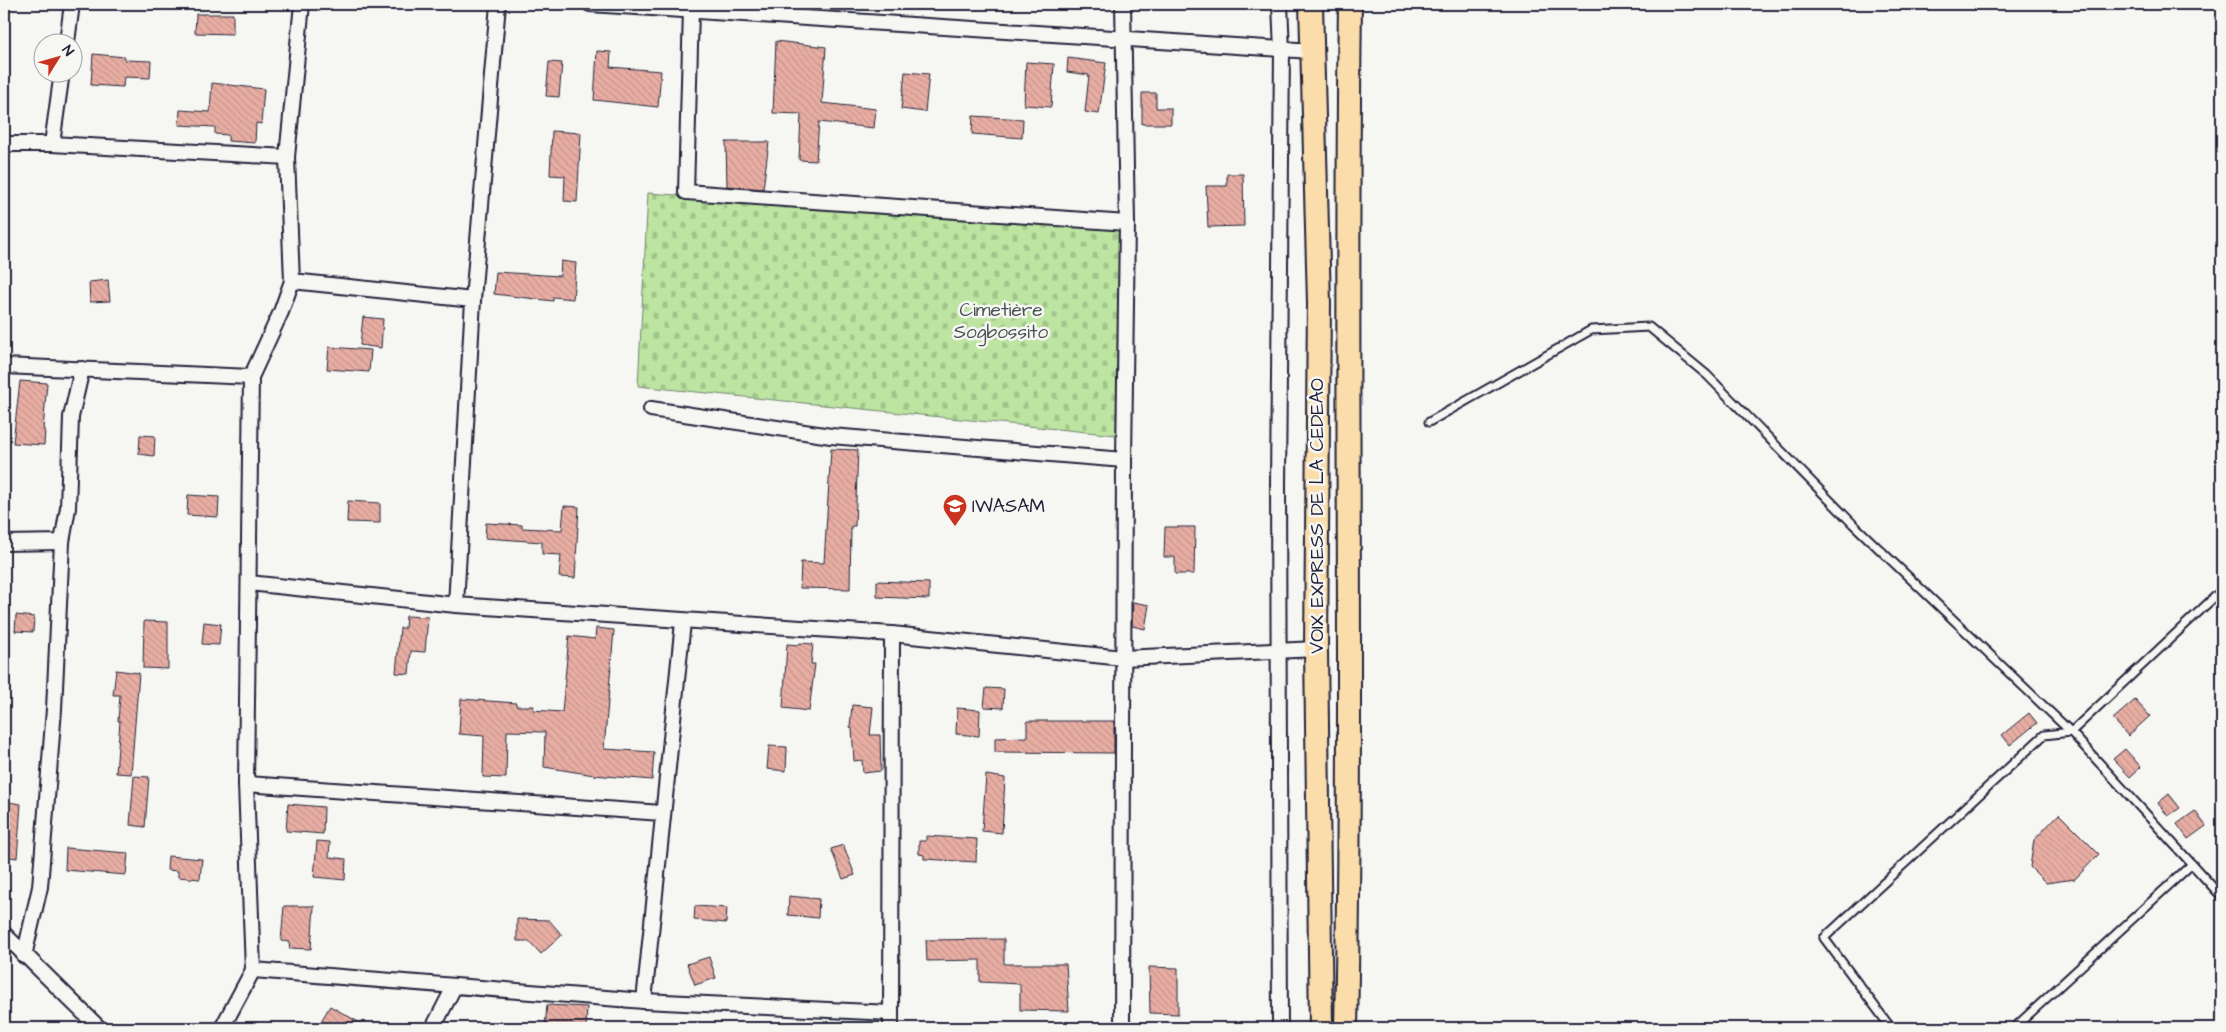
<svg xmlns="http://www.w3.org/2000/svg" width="2226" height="1032" viewBox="0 0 2226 1032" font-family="'Architects Daughter',sans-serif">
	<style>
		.cemetery { fill: url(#cemetery-stones); stroke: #70846e }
		.building { fill: url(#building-back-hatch); stroke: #22223b }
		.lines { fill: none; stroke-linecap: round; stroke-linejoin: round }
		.service-casing { stroke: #22223b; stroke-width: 11 }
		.minor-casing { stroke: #22223b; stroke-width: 18 }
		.primary-casing { stroke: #22223b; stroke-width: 26 }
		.service { stroke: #f6f6f2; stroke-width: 7 }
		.minor { stroke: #f6f6f2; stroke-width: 14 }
		.primary { stroke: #faddab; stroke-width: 22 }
		.labels { text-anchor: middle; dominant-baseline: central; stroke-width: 5; stroke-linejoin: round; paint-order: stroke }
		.park-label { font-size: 19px; fill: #495354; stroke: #f6f6f2 }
		.poi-label { font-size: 19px; fill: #22223b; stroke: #f6f6f2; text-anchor: start }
		.street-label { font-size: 19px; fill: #22223b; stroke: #f6f6f2 }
	</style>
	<defs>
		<pattern id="cemetery-stones" width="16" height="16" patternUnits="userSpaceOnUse" patternTransform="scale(1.25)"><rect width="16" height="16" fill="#bde5a1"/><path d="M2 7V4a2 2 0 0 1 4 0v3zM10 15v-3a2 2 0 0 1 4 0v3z" fill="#a2c48c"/></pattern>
		<pattern id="building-back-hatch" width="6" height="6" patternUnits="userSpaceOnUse" patternTransform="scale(1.25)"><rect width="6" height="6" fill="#e8aea3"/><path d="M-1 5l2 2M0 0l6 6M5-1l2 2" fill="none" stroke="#c7958d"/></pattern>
	</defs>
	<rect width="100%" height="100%" fill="#f6f6f2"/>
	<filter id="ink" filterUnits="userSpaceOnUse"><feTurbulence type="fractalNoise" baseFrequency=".02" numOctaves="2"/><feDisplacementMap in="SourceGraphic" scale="10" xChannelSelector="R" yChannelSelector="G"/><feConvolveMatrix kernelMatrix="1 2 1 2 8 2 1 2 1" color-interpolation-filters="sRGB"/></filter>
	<g filter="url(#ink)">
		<!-- cemetery -->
		<polygon class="cemetery" points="648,193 1119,227 1116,435 638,386"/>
		<!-- building -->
		<g class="building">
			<polygon points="196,14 233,14 233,34 195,33"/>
			<polygon points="776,41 826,47 822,103 876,109 874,128 819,122 816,161 799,160 801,114 773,113"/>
			<polygon points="597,51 611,52 610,67 661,71 658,107 594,100"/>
			<polygon points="93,54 125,57 125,60 151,61 150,78 124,77 123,87 91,85"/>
			<polygon points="1068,58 1106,63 1099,114 1085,112 1089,75 1067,72"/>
			<polygon points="549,62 562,63 559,97 546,96"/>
			<polygon points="1026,62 1054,64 1051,107 1024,105"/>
			<polygon points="905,72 929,74 925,112 901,109"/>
			<polygon points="212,83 264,89 261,124 256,123 255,143 228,141 228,135 215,134 215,127 179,125 180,110 210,112"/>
			<polygon points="1142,93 1156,93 1156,108 1171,108 1171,124 1142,124"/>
			<polygon points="973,116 1023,119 1022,138 972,134"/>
			<polygon points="552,131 581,133 577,202 564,201 565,176 550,175"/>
			<polygon points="726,142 769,142 763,189 727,186"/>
			<polygon points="1227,174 1243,174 1244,226 1208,227 1206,186 1227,186"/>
			<polygon points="561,261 576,263 573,299 553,297 553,301 494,294 496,272 560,276"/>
			<polygon points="108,280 110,301 90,302 89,282"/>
			<polygon points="363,317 383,319 381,348 360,345"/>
			<polygon points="329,347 371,350 369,372 327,369"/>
			<polygon points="20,381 47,383 43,430 45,430 44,445 13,443"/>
			<polygon points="140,435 155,436 154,456 139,454"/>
			<polygon points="831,449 858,450 855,526 851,526 850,589 800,588 801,562 824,563"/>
			<polygon points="188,495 219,497 218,517 187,515"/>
			<polygon points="348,501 380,503 380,523 347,522"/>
			<polygon points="564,506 579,507 575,578 559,577 561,555 542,554 542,542 485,538 486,523 522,525 522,528 562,530"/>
			<polygon points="1165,527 1195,527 1194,574 1175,574 1175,557 1164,557"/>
			<polygon points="877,581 929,583 929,599 877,597"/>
			<polygon points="1133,602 1149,605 1145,629 1132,626"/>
			<polygon points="16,615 34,617 33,632 15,631"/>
			<polygon points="406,616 428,617 425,652 411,651 409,674 396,673 400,628 405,628"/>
			<polygon points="144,621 168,622 168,669 143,668"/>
			<polygon points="204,622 221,624 219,645 202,644"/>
			<polygon points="596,628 614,630 604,749 654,752 652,780 594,775 544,767 545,732 507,731 506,778 483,777 484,736 459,734 461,699 516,703 516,706 534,706 533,710 562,712 569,636 595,639"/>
			<polygon points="800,643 813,644 811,664 815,664 809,711 783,708 787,644 799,645"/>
			<polygon points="116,670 139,673 131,774 116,773 120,721 118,721 120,695 113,695"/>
			<polygon points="986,688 1004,689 1003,708 984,707"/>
			<polygon points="2135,700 2150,716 2128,736 2113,719"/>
			<polygon points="852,705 873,707 870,735 880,735 881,771 863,773 862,760 854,761 852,728 850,727"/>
			<polygon points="957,708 980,710 979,736 956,734"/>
			<polygon points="2029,713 2037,723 2010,745 2002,735"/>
			<polygon points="1027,721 1114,721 1114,753 995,752 995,738 1027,737"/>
			<polygon points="769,746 787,747 786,771 767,769"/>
			<polygon points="2125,749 2141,767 2130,777 2113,759"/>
			<polygon points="986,775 1005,778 1002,833 982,831"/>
			<polygon points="134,776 149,777 145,827 130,825"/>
			<polygon points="2169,794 2180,808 2168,816 2158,803"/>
			<polygon points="8,802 21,804 17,858 4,856"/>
			<polygon points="288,804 324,807 323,834 286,831"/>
			<polygon points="2195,811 2206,826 2188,839 2177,824"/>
			<polygon points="2059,814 2099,854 2075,879 2046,883 2030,867 2034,840"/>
			<polygon points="926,836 977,839 976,862 924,859 924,855 919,854 919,841 926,841"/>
			<polygon points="317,841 330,842 329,857 346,859 345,880 314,877"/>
			<polygon points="843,845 855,875 843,879 831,849"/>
			<polygon points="66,848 128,853 126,875 65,870"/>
			<polygon points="168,856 202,859 200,879 178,877 178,871 167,870"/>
			<polygon points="789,896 819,899 818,918 788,915"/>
			<polygon points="284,906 314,906 311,949 289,948 290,942 281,941"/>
			<polygon points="695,906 727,908 726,923 694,920"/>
			<polygon points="517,919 549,920 562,935 541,954 529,941 517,941"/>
			<polygon points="1004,939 1004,964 1066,964 1069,1011 1020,1010 1020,984 980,982 980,960 927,961 926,940"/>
			<polygon points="709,957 716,978 695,985 687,964"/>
			<polygon points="1149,967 1178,968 1178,1014 1150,1013"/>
			<polygon points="547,1005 587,1007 586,1028 545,1028"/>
			<polygon points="330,1006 369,1028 317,1028"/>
		</g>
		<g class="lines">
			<defs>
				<g id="service">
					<polyline points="1429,422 1591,330 1649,327 1707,375 1853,524 2071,732 2222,897"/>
					<polyline points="1891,1028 1824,938 2044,735 2071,732 2222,590"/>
					<polyline points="2014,1028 2192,864"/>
				</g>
				<g id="minor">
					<polyline points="590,4 1312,51"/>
					<polyline points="691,10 686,192 1127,223"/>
					<polyline points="67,42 72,4"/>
					<polyline points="4,144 52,144 287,157"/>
					<polyline points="52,144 62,72"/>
					<polyline points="292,281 473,300"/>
					<polyline points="4,366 251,377"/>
					<polyline points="651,409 831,436 1124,460"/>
					<polyline points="4,543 62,542 68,508 71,417 82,369"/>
					<polyline points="249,583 456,605 892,634 1123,658 1316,649"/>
					<polyline points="456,605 473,300 498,4"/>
					<polyline points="246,784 662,813"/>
					<polyline points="4,934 99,1028"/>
					<polyline points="24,956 40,887 54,709 62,542"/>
					<polyline points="253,970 644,1001 891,1013"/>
					<polyline points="644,1001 683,622"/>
					<polyline points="222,1028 253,970 246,784 251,377 281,312 292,281 287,157 302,4"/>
					<polyline points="433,1028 454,987"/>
					<polyline points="891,1028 892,634"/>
					<polyline points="1122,1028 1124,460 1127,223 1123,4"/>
					<polyline points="1280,1028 1278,484 1282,51 1280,4"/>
				</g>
				<g id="primary">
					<polyline points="1311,4 1319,303 1316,649 1321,1028"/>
					<path d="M 1346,1028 C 1353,687 1345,345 1350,4"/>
				</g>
			</defs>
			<!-- service casing -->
			<use href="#service" class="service-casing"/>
			<!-- minor casing -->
			<use href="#minor" class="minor-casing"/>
			<!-- primary casing -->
			<use href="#primary" class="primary-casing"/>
			<!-- service -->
			<use href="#service" class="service"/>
			<!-- minor -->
			<use href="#minor" class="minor"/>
			<!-- primary -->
			<use href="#primary" class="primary"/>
		</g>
	</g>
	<!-- icons -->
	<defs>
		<symbol id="school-pin" viewBox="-11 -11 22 30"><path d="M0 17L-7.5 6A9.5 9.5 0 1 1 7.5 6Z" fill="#c8321e" stroke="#f6f6f2"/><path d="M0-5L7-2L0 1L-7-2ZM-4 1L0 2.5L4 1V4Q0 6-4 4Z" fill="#fff"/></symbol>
	</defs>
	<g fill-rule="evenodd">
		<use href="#school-pin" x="941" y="492" width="28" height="38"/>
	</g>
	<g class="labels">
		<!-- park labels -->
		<g class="park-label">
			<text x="1001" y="310">Cimetière<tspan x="1001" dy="22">Sogbossito</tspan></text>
		</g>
		<!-- poi labels -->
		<g class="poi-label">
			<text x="972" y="506">IWASAM</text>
		</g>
		<!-- street labels -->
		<g class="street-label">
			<text transform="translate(1317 516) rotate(-90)">VOIX EXPRESS DE LA CEDEAO</text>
		</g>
	</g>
	<!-- margin -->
	<rect width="2226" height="1032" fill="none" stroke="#f6f6f2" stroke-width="20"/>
	<rect x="10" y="10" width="2206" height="1012" fill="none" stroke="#22223b" stroke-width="2" filter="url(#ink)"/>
	<!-- north arrow -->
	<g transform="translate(58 58) rotate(53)"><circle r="24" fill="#f6f6f2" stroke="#a1a1a9"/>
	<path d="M0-4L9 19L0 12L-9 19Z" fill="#c8321e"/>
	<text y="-8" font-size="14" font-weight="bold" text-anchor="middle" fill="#22223b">N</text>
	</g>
</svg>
